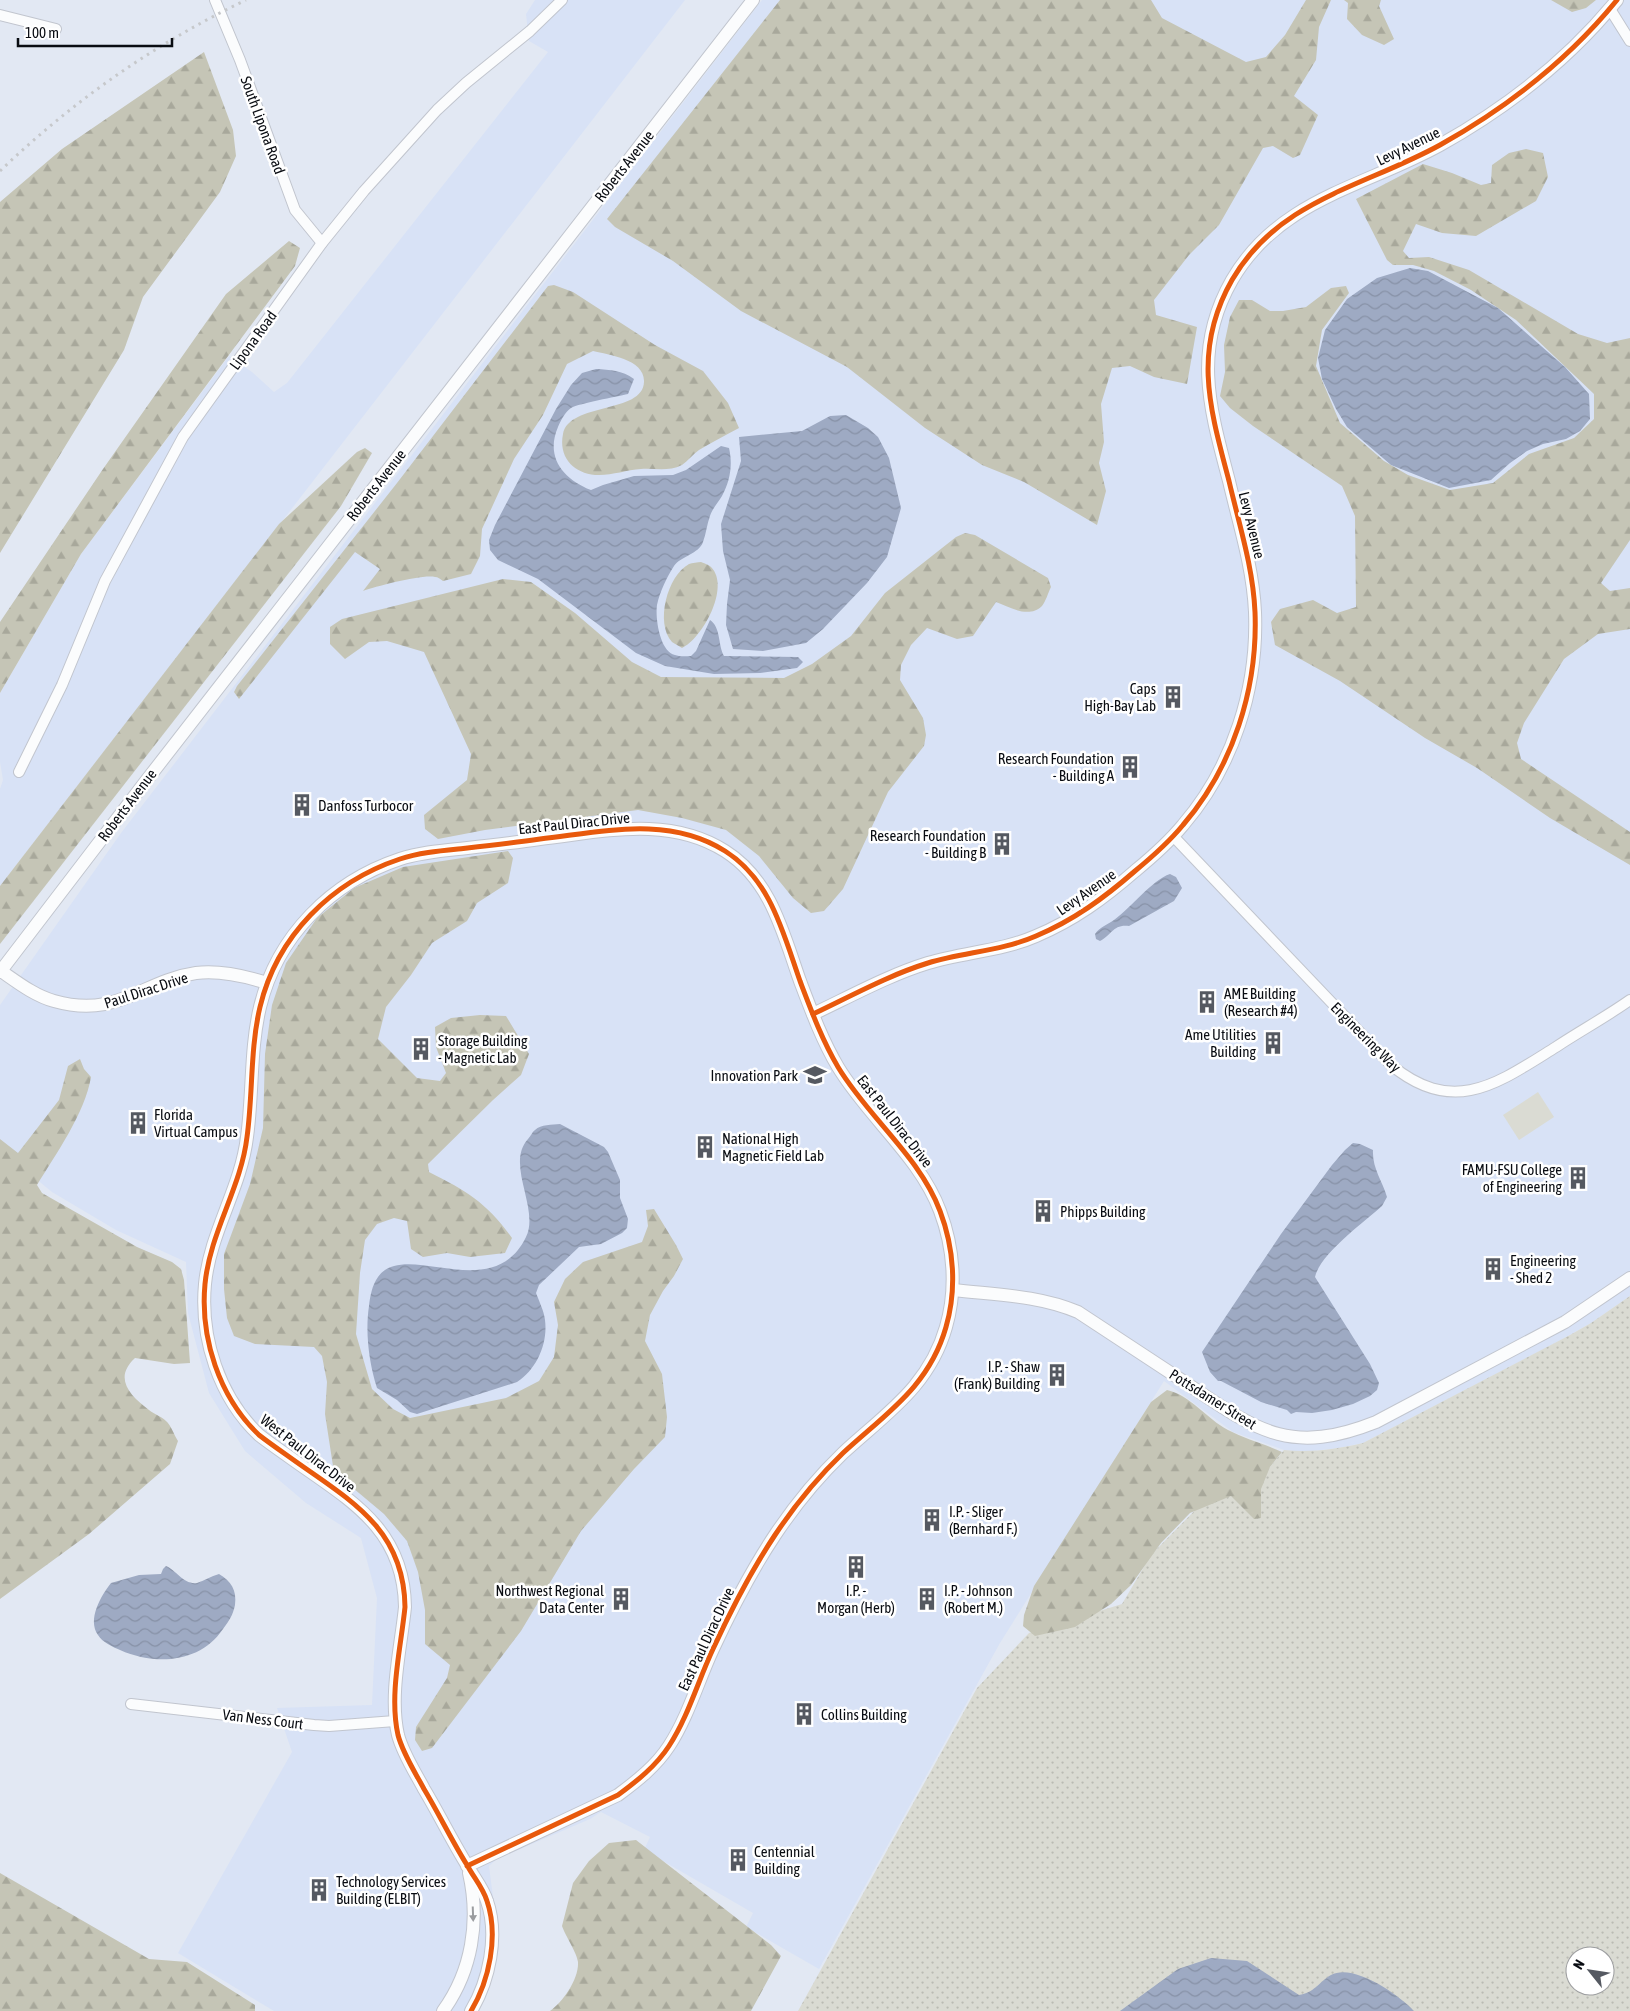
<svg xmlns="http://www.w3.org/2000/svg" width="1630" height="2011" viewBox="0 0 1630 2011" font-family="'Asap Condensed',sans-serif">
	<style>
		.built { fill: #d8e2f6 }
		.grass { fill: url(#grass-dots); fill-rule: evenodd }
		.forest { fill: url(#forest-firs) }
		.park { fill: #dadbd3 }
		.water { fill: url(#water-waves) }
		.lines { fill: none; stroke-linecap: round; stroke-linejoin: round }
		.minor-casing { stroke: #c1c5ce; stroke-width: 12 }
		.tertiary-casing { stroke: #c1c5ce; stroke-width: 14 }
		.minor { stroke: #fbfcfd; stroke-width: 10 }
		.tertiary { stroke: #fbfcfd; stroke-width: 12 }
		.rail { stroke: #c6c8cb; stroke-width: 3; stroke-dasharray: 2.5 5; stroke-linecap: butt }
		.cycleway-casing { stroke: #fff; stroke-width: 8 }
		.cycleway { stroke: #e8590c; stroke-width: 5 }
		.oneway { fill: #9a9c9f }
		.labels { text-anchor: middle; dominant-baseline: central; stroke-width: 5; stroke-linejoin: round; paint-order: stroke }
		.street-label { font-size: 15px; fill: #090c12; stroke: #fff }
		.poi-label { font-size: 15px; fill: #090c12; stroke: #fff; text-anchor: start }
	</style>
	<defs>
		<pattern id="grass-dots" width="8" height="8" patternUnits="userSpaceOnUse" patternTransform="scale(1.25)"><rect width="8" height="8" fill="#dadbd3"/><path d="M2 2h.1M6 6h.1" fill="none" stroke="#babbb4" stroke-width="1.8" stroke-linecap="round"/></pattern>
		<pattern id="forest-firs" width="22" height="20" patternUnits="userSpaceOnUse" patternTransform="scale(1.25)"><rect width="22" height="20" fill="#c5c5b6"/><path d="M5 1l3.5 6h-7zM16 11l3.5 6h-7z" fill="#a8a89b"/></pattern>
		<pattern id="water-waves" width="16" height="10" patternUnits="userSpaceOnUse" patternTransform="scale(1.25)"><rect width="16" height="10" fill="#9eaac3"/><path d="M0 5q4-4 8 0t8 0" fill="none" stroke="#8791a6"/></pattern>
	</defs>
	<rect width="100%" height="100%" fill="#e2e8f3"/>
	<!-- built -->
	<g class="built">
		<polygon points="535,0 685,0 0,886 0,789 3,780 0,762 0,693 81,554 229,356 252,372 274,392 287,383 548,52 529,41 526,14"/>
		<polygon points="762,0 1630,0 1630,1296 1591,1323 1557,1342 1363,1443 1339,1448 1303,1452 1284,1450 1233,1432 1164,1381 1000,1643 819,1969 746,1927 753,1913 644,1850 650,1837 601,1812 590,1819 497,1859 489,1866 497,1928 495,1961 488,1991 477,2011 274,2011 178,1953 292,1752 277,1708 372,1705 377,1598 361,1538 306,1503 245,1451 209,1393 188,1313 186,1262 116,1230 52,1192 24,1169 0,1145 0,1005 121,833"/>
	</g>
	<!-- grass -->
	<path class="grass" d="M 1630,1296 L 1630,2011 L 798,2011 L 977,1688 L 1029,1633 L 1122,1604 L 1151,1555 L 1211,1494 L 1248,1494 L 1284,1450 C 1311,1453 1337,1449 1363,1443 L 1570,1335 L 1591,1323 ZM 1575,1956 L 1605,1956 L 1605,1986 L 1575,1986 Z"/>
	<!-- forest -->
	<g class="forest">
		<polygon points="780,0 1151,0 1162,18 1246,62 1266,57 1285,35 1306,0 1331,0 1319,27 1316,60 1294,96 1318,115 1300,155 1293,158 1273,146 1263,148 1219,225 1189,255 1154,300 1156,315 1197,327 1187,384 1154,377 1130,366 1112,368 1101,404 1104,442 1099,463 1106,491 1097,525 1024,482 982,465 925,428 847,367 741,311 673,261 615,227 607,219"/>
		<polygon points="1344,0 1381,0 1379,6 1394,39 1384,45 1362,35 1347,19 1348,3"/>
		<polygon points="1551,0 1596,0 1586,8 1572,12"/>
		<polygon points="204,52 233,130 236,156 220,192 143,297 124,350 0,553 0,202 62,149"/>
		<polygon points="1526,149 1543,153 1548,177 1536,201 1476,236 1442,233 1416,224 1403,251 1409,258 1429,257 1469,270 1578,334 1607,343 1630,338 1630,540 1601,583 1610,591 1630,588 1630,629 1598,634 1564,659 1524,723 1517,743 1521,759 1630,832 1630,865 1550,818 1477,768 1425,738 1340,681 1275,645 1271,622 1280,609 1313,600 1337,613 1356,607 1355,516 1342,486 1253,426 1230,408 1220,396 1225,372 1224,345 1230,317 1239,300 1252,300 1270,311 1283,311 1306,307 1331,288 1346,286 1349,293 1322,330 1316,366 1340,423 1384,461 1408,475 1450,490 1493,483 1529,454 1574,438 1594,419 1594,394 1516,320 1471,290 1434,271 1413,265 1393,265 1387,260 1356,199 1423,164 1452,173 1481,185 1491,183 1492,165 1509,153"/>
		<polygon points="289,241 300,248 295,266 81,554 0,693 0,622 103,469 226,294"/>
		<path d="M 554,285 L 573,292 L 655,345 L 703,371 L 728,403 L 739,428 C 726,435 712,442 699,450 C 693,454 688,461 682,465 C 668,472 655,468 641,469 C 627,470 613,475 599,475 C 575,475 558,458 563,434 C 569,402 643,414 644,382 C 645,359 609,355 593,351 L 567,364 L 543,415 L 514,459 L 482,529 L 480,556 L 471,574 L 443,581 C 440,579 438,577 435,577 C 423,574 377,586 363,591 L 380,569 L 355,552 L 239,699 L 234,692 L 237,686 L 397,483 L 548,286 Z"/>
		<polygon points="365,448 372,453 341,506 0,944 0,886 279,524 357,452"/>
		<path d="M 965,533 L 975,535 L 1048,578 L 1051,587 C 1048,593 1046,601 1042,606 C 1029,619 1009,607 996,602 L 973,636 L 957,639 L 927,628 L 911,645 L 901,665 L 900,680 L 923,718 L 926,735 L 924,746 L 888,792 L 843,889 L 824,911 L 811,913 L 793,898 L 759,856 L 726,830 L 682,818 L 638,810 L 485,830 L 438,839 L 425,829 L 424,815 L 467,780 L 471,754 L 424,652 L 387,641 L 369,642 L 345,659 L 330,644 L 330,627 L 342,619 L 503,579 L 531,582 L 575,613 L 632,662 L 661,677 L 784,678 L 812,664 L 851,636 L 885,593 L 956,537 Z"/>
		<path d="M 701,562 C 704,563 709,565 711,567 C 731,587 702,639 682,648 C 679,646 675,644 672,642 C 655,623 667,576 689,564 C 692,563 698,562 701,562 Z"/>
		<path d="M 508,851 L 513,858 L 508,883 L 477,903 L 467,921 L 432,943 L 411,975 L 386,1007 L 378,1039 L 417,1078 L 440,1081 L 446,1073 L 436,1047 L 435,1027 L 451,1018 L 480,1015 L 506,1016 L 529,1054 L 521,1075 L 493,1100 L 428,1164 L 429,1172 C 467,1191 487,1203 512,1238 L 505,1253 L 470,1257 L 447,1253 L 423,1257 L 411,1249 L 407,1221 L 394,1218 L 377,1224 L 365,1240 L 360,1273 L 356,1334 L 372,1389 L 393,1409 L 410,1418 L 506,1398 L 539,1381 L 554,1357 L 558,1325 L 554,1302 L 565,1279 L 583,1262 L 642,1242 L 648,1226 L 646,1210 L 654,1209 L 676,1245 L 683,1259 L 674,1276 L 663,1291 L 650,1315 L 645,1341 L 662,1374 L 667,1417 L 665,1437 L 634,1469 L 581,1531 L 521,1631 L 432,1748 L 422,1751 L 415,1740 L 416,1727 L 447,1678 L 450,1665 L 425,1644 L 425,1610 L 418,1572 L 407,1541 L 384,1514 L 347,1483 L 333,1466 L 325,1414 L 327,1382 L 322,1356 L 314,1347 L 255,1344 L 234,1336 L 227,1318 L 224,1289 L 224,1254 L 250,1184 L 263,1128 L 265,1054 L 272,1005 L 286,963 L 317,918 L 354,888 L 403,867 Z"/>
		<path d="M 80,1059 L 84,1069 L 91,1077 C 85,1113 56,1154 37,1185 L 42,1193 L 137,1247 L 172,1262 L 181,1269 L 184,1280 L 190,1363 L 174,1364 L 135,1358 C 113,1378 130,1396 149,1410 C 154,1414 161,1416 166,1421 C 171,1425 174,1435 178,1441 L 170,1464 L 89,1534 L 0,1599 L 0,1139 L 18,1153 L 59,1100 L 68,1066 Z"/>
		<path d="M 1167,1390 C 1190,1395 1207,1419 1228,1430 C 1245,1439 1265,1444 1282,1452 L 1270,1467 L 1261,1489 L 1261,1518 L 1254,1519 L 1231,1496 L 1190,1513 L 1161,1543 L 1131,1585 L 1111,1604 L 1075,1627 L 1035,1636 L 1023,1626 L 1024,1615 L 1034,1586 L 1151,1402 Z"/>
		<path d="M 636,1840 L 771,1945 L 781,1956 L 751,2011 L 550,2011 C 563,2002 579,1979 578,1962 C 577,1953 565,1935 562,1926 L 573,1883 L 589,1861 L 609,1843 Z"/>
		<polygon points="0,1873 149,1959 187,1962 255,2005 255,2011 0,2011"/>
	</g>
	<!-- park -->
	<polygon class="park" points="1538,1092 1554,1117 1519,1140 1503,1115"/>
	<!-- water -->
	<g class="water">
		<polygon points="1410,268 1428,271 1498,308 1565,367 1589,394 1590,419 1580,431 1566,439 1543,444 1527,451 1510,463 1491,480 1449,488 1391,465 1347,427 1336,409 1322,379 1318,358 1325,330 1347,299 1377,278"/>
		<path d="M 596,369 C 610,370 622,370 634,379 L 628,394 C 616,397 580,403 571,408 C 565,412 561,420 558,427 C 545,457 563,479 591,490 L 603,485 L 634,476 L 673,475 L 686,470 L 721,446 L 729,448 C 733,465 730,481 722,496 C 718,503 712,509 710,516 C 707,524 706,534 703,542 C 699,554 681,556 674,566 C 667,577 660,591 657,605 C 655,618 660,652 675,655 C 680,657 686,656 691,656 L 696,651 L 710,620 C 721,627 718,646 724,656 L 798,657 L 803,662 L 797,668 L 760,673 L 714,674 L 665,666 L 636,653 L 538,579 L 498,560 L 490,550 L 489,540 L 495,525 L 556,409 L 571,385 L 582,373 Z"/>
		<polygon points="846,415 868,428 878,437 889,458 901,508 887,557 867,583 823,629 806,643 763,651 733,649 726,625 727,604 730,580 723,551 721,524 741,461 739,437 802,431 830,416"/>
		<path d="M 1170,874 L 1176,877 L 1182,888 L 1174,901 L 1129,926 C 1113,924 1112,935 1100,941 L 1096,939 L 1095,934 C 1100,927 1107,925 1114,920 C 1131,908 1152,880 1170,874 Z"/>
		<path d="M 560,1124 L 604,1147 L 608,1152 L 620,1180 L 620,1198 L 628,1219 L 627,1228 L 622,1233 L 601,1244 L 579,1247 L 539,1285 L 536,1293 C 539,1301 544,1311 545,1320 C 548,1343 537,1369 517,1382 L 417,1414 L 410,1412 L 397,1400 L 377,1388 C 369,1363 365,1332 369,1306 C 370,1297 372,1285 378,1277 C 405,1238 492,1307 526,1237 C 540,1209 505,1164 528,1139 C 531,1136 532,1132 535,1130 C 541,1124 552,1125 560,1124 Z"/>
		<path d="M 1353,1143 L 1360,1144 L 1373,1150 C 1372,1168 1382,1180 1387,1197 L 1382,1206 C 1364,1222 1320,1254 1315,1277 L 1370,1364 L 1379,1383 L 1377,1390 L 1370,1396 L 1353,1404 L 1332,1410 L 1312,1413 L 1296,1412 L 1291,1414 L 1287,1410 L 1261,1402 L 1221,1381 L 1218,1381 L 1210,1372 L 1202,1352 L 1281,1234 L 1332,1165 L 1345,1150 Z"/>
		<path d="M 166,1566 C 176,1570 184,1585 197,1583 C 204,1581 211,1576 219,1574 C 231,1581 237,1590 235,1605 C 233,1615 229,1621 223,1629 C 200,1663 156,1666 120,1650 C 113,1647 102,1642 98,1635 C 87,1619 101,1596 111,1583 L 139,1575 L 161,1574 L 163,1569 Z"/>
		<path d="M 1211,1958 L 1247,1961 L 1299,1995 C 1314,1993 1319,1982 1331,1975 C 1354,1963 1399,1995 1414,2011 L 1120,2011 L 1178,1969 Z"/>
	</g>
	<g class="lines">
		<defs>
			<g id="minor">
				<polyline points="215,0 240,60 295,210 322,243"/>
				<polyline points="1610,9 1630,41"/>
				<polyline points="0,15 56,29"/>
				<polyline points="19,772 62,685 105,581 183,437 322,243 364,191 437,110 466,83 530,31 562,0"/>
				<path d="M 1173,836 L 1391,1065 C 1454,1117 1498,1083 1556,1047 C 1580,1031 1606,1017 1630,1000"/>
				<polyline points="131,1704 314,1725 329,1726 395,1721"/>
			</g>
			<g id="tertiary">
				<path d="M 1,971 C 17,982 35,996 54,1001 C 118,1019 141,981 196,973 C 220,970 245,976 267,983"/>
				<polyline points="0,972 146,781 753,0"/>
				<path d="M 813,1014 C 851,996 889,975 928,963 C 964,952 1002,951 1036,936 C 1074,920 1104,898 1135,871 C 1152,857 1169,842 1183,825 C 1233,767 1258,688 1255,612 C 1253,567 1239,524 1229,481 C 1210,409 1192,350 1232,280 C 1279,199 1364,187 1440,145 C 1506,108 1569,59 1617,0"/>
				<path d="M 953,1290 C 996,1295 1038,1295 1078,1312 C 1113,1335 1148,1358 1183,1381 C 1255,1429 1288,1457 1376,1422 L 1565,1322 L 1630,1278"/>
				<path d="M 467,1866 L 618,1795 C 637,1781 656,1766 669,1746 C 688,1717 698,1681 713,1649 C 731,1610 751,1571 775,1535 C 795,1505 817,1478 843,1453 C 885,1414 929,1387 946,1327 C 957,1289 954,1248 940,1211 C 920,1157 868,1117 838,1067 C 822,1040 811,1010 800,981 C 783,933 771,880 725,851 C 668,815 602,832 540,839 C 513,843 485,846 458,849 C 438,851 418,853 400,859 C 331,882 277,936 260,1007 C 250,1049 253,1094 247,1137 C 241,1188 210,1232 205,1284 C 200,1338 219,1397 259,1435 C 268,1442 278,1449 288,1456 C 346,1498 404,1526 405,1607 C 401,1647 389,1695 398,1735 C 403,1754 415,1772 424,1789 C 439,1814 452,1841 467,1865 C 474,1878 483,1888 487,1901 C 499,1936 489,1981 471,2011"/>
				<path d="M 443,2011 C 472,1971 480,1921 469,1873"/>
			</g>
		</defs>
		<!-- minor casing -->
		<use href="#minor" class="minor-casing"/>
		<!-- tertiary casing -->
		<use href="#tertiary" class="tertiary-casing"/>
		<!-- minor -->
		<use href="#minor" class="minor"/>
		<!-- tertiary -->
		<use href="#tertiary" class="tertiary"/>
		<!-- rail -->
		<path class="rail" d="M 0,171 C 73,101 154,44 246,0"/>
		<defs>
			<g id="cycleway">
				<path d="M 813,1014 C 851,996 889,975 928,963 C 964,952 1002,951 1036,936 C 1074,920 1104,898 1135,871 C 1152,857 1169,842 1183,825 C 1233,767 1258,688 1255,612 C 1253,567 1239,524 1229,481 C 1210,409 1192,350 1232,280 C 1279,199 1364,187 1440,145 C 1506,108 1569,59 1617,0"/>
				<path d="M 467,1866 L 618,1795 C 637,1781 656,1766 669,1746 C 688,1717 698,1681 713,1649 C 731,1610 751,1571 775,1535 C 795,1505 817,1478 843,1453 C 885,1414 929,1387 946,1327 C 957,1289 954,1248 940,1211 C 920,1157 868,1117 838,1067 C 822,1040 811,1010 800,981 C 783,933 771,880 725,851 C 668,815 602,832 540,839 C 513,843 485,846 458,849 C 438,851 418,853 400,859 C 331,882 277,936 260,1007 C 250,1049 253,1094 247,1137 C 241,1188 210,1232 205,1284 C 200,1338 219,1397 259,1435 C 268,1442 278,1449 288,1456 C 346,1498 404,1526 405,1607 C 401,1647 389,1695 398,1735 C 403,1754 415,1772 424,1789 C 439,1814 452,1841 467,1865 C 474,1878 483,1888 487,1901 C 499,1936 489,1981 471,2011"/>
			</g>
		</defs>
		<!-- cycleway casing -->
		<use href="#cycleway" class="cycleway-casing"/>
		<!-- cycleway -->
		<use href="#cycleway" class="cycleway"/>
	</g>
	<!-- one-way arrows -->
	<defs><path id="oneway-solid" d="M-6-.8H1V-3.2L6.5 0L1 3.2V.8H-6Z" transform="scale(1.25)"/></defs>
	<use class="oneway" href="#oneway-solid" transform="translate(473 1914) rotate(88)"/>
	<!-- icons -->
	<defs>
		<symbol id="building-bare" viewBox="-9 -9 18 18"><path d="M-4-6H4V6H1V3H-1V6H-4ZM-2.5-4.3h1.7v1.8h-1.7ZM.8-4.3h1.7v1.8H.8ZM-2.5-1h1.7V.8h-1.7ZM.8-1h1.7V.8H.8Z" fill="#555961" stroke="#fff" stroke-width="2.5" paint-order="stroke"/></symbol>
		<symbol id="university-bare" viewBox="-9 -9 18 18"><path d="M0-5L7-2L0 1L-7-2ZM-4 1L0 2.5L4 1V4Q0 6-4 4Z" fill="#555961" stroke="#fff" stroke-width="2.5" paint-order="stroke"/></symbol>
	</defs>
	<g fill-rule="evenodd">
		<use href="#building-bare" x="1157" y="681" width="32" height="32"/>
		<use href="#building-bare" x="1114" y="751" width="32" height="32"/>
		<use href="#building-bare" x="286" y="789" width="32" height="32"/>
		<use href="#building-bare" x="986" y="828" width="32" height="32"/>
		<use href="#building-bare" x="1191" y="986" width="32" height="32"/>
		<use href="#building-bare" x="1257" y="1027" width="32" height="32"/>
		<use href="#building-bare" x="405" y="1033" width="32" height="32"/>
		<use href="#university-bare" x="799" y="1059" width="32" height="32"/>
		<use href="#building-bare" x="122" y="1107" width="32" height="32"/>
		<use href="#building-bare" x="689" y="1131" width="32" height="32"/>
		<use href="#building-bare" x="1562" y="1162" width="32" height="32"/>
		<use href="#building-bare" x="1027" y="1195" width="32" height="32"/>
		<use href="#building-bare" x="1477" y="1253" width="32" height="32"/>
		<use href="#building-bare" x="1041" y="1359" width="32" height="32"/>
		<use href="#building-bare" x="916" y="1504" width="32" height="32"/>
		<use href="#building-bare" x="840" y="1551" width="32" height="32"/>
		<use href="#building-bare" x="605" y="1583" width="32" height="32"/>
		<use href="#building-bare" x="911" y="1583" width="32" height="32"/>
		<use href="#building-bare" x="788" y="1698" width="32" height="32"/>
		<use href="#building-bare" x="722" y="1844" width="32" height="32"/>
		<use href="#building-bare" x="303" y="1874" width="32" height="32"/>
	</g>
	<g class="labels">
		<!-- street labels -->
		<g class="street-label">
			<text transform="translate(263 125) rotate(70)">South Lipona Road</text>
			<text transform="translate(1408 146) rotate(-26)">Levy Avenue</text>
			<text transform="translate(624 166) rotate(-52)">Roberts Avenue</text>
			<text transform="translate(253 340) rotate(-54)">Lipona Road</text>
			<text transform="translate(376 485) rotate(-52)">Roberts Avenue</text>
			<text transform="translate(1252 525) rotate(76)">Levy Avenue</text>
			<text transform="translate(127 805) rotate(-53)">Roberts Avenue</text>
			<text transform="translate(574 823) rotate(-6)">East Paul Dirac Drive</text>
			<text transform="translate(1086 892) rotate(-35)">Levy Avenue</text>
			<text transform="translate(146 990) rotate(-18)">Paul Dirac Drive</text>
			<text transform="translate(1366 1037) rotate(45)">Engineering Way</text>
			<text transform="translate(895 1121) rotate(52)">East Paul Dirac Drive</text>
			<text transform="translate(1213 1399) rotate(32)">Pottsdamer Street</text>
			<text transform="translate(308 1453) rotate(38)">West Paul Dirac Drive</text>
			<text transform="translate(706 1639) rotate(-65)">East Paul Dirac Drive</text>
			<text transform="translate(263 1719) rotate(7)">Van Ness Court</text>
		</g>
		<!-- poi labels -->
		<g class="poi-label">
			<text x="1156" y="688" text-anchor="end">Caps<tspan x="1156" dy="17">High-Bay Lab</tspan></text>
			<text x="1114" y="758" text-anchor="end">Research Foundation<tspan x="1114" dy="17">- Building A</tspan></text>
			<text x="318" y="805">Danfoss Turbocor</text>
			<text x="986" y="835" text-anchor="end">Research Foundation<tspan x="986" dy="17">- Building B</tspan></text>
			<text x="1224" y="993">AME Building<tspan x="1224" dy="17">(Research #4)</tspan></text>
			<text x="1256" y="1034" text-anchor="end">Ame Utilities<tspan x="1256" dy="17">Building</tspan></text>
			<text x="438" y="1040">Storage Building<tspan x="438" dy="17">- Magnetic Lab</tspan></text>
			<text x="798" y="1075" text-anchor="end">Innovation Park</text>
			<text x="154" y="1114">Florida<tspan x="154" dy="17">Virtual Campus</tspan></text>
			<text x="722" y="1138">National High<tspan x="722" dy="17">Magnetic Field Lab</tspan></text>
			<text x="1562" y="1169" text-anchor="end">FAMU-FSU College<tspan x="1562" dy="17">of Engineering</tspan></text>
			<text x="1060" y="1211">Phipps Building</text>
			<text x="1510" y="1260">Engineering<tspan x="1510" dy="17">- Shed 2</tspan></text>
			<text x="1040" y="1366" text-anchor="end">I.P. - Shaw<tspan x="1040" dy="17">(Frank) Building</tspan></text>
			<text x="949" y="1511">I.P. - Sliger<tspan x="949" dy="17">(Bernhard F.)</tspan></text>
			<text x="604" y="1590" text-anchor="end">Northwest Regional<tspan x="604" dy="17">Data Center</tspan></text>
			<text x="856" y="1590" text-anchor="middle">I.P. -<tspan x="856" dy="17">Morgan (Herb)</tspan></text>
			<text x="944" y="1590">I.P. - Johnson<tspan x="944" dy="17">(Robert M.)</tspan></text>
			<text x="821" y="1714">Collins Building</text>
			<text x="754" y="1851">Centennial<tspan x="754" dy="17">Building</tspan></text>
			<text x="336" y="1881">Technology Services<tspan x="336" dy="17">Building (ELBIT)</tspan></text>
		</g>
	</g>
	<!-- north arrow -->
	<g transform="translate(1590 1971) rotate(300)"><circle r="24" fill="#ffffff" stroke="#9d9ea0"/>
	<path d="M0-4L9 19L0 12L-9 19Z" fill="#555961"/>
	<text y="-8" font-size="14" font-weight="bold" text-anchor="middle" fill="#090c12">N</text>
	</g>
	<!-- scale -->
	<path d="M18 38v8h154v-8" fill="none" stroke="#090c12" stroke-width="2.5"/>
	<text x="25" y="38" font-size="15" fill="#090c12" stroke="#ffffff" stroke-width="4" paint-order="stroke">100 m</text>
</svg>
